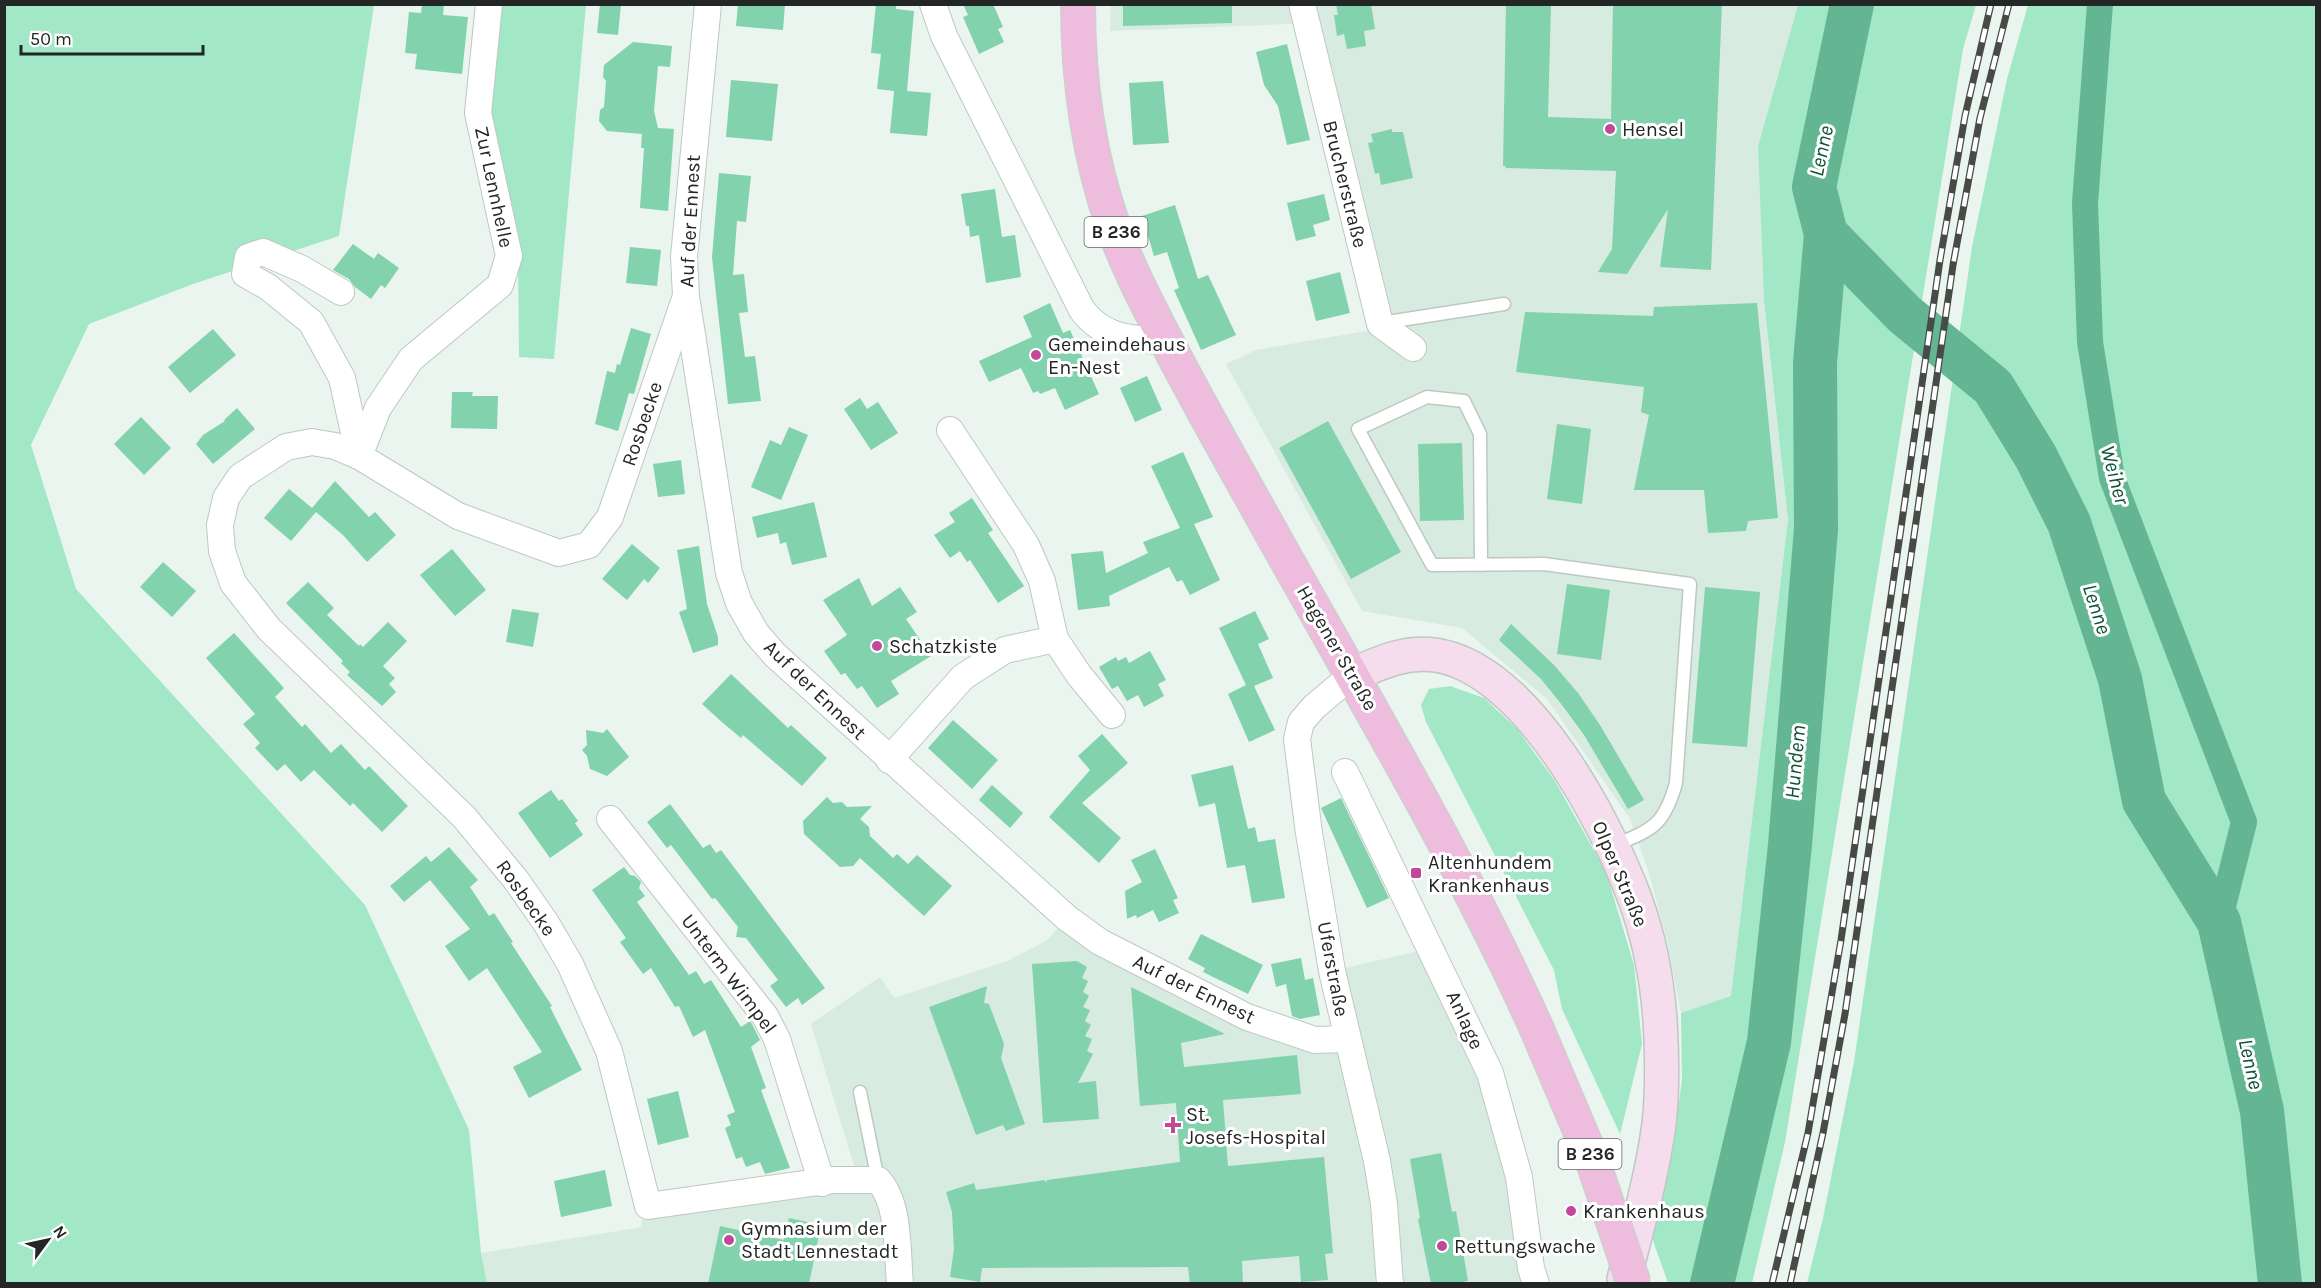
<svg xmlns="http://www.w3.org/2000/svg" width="2321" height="1288" viewBox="0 0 2321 1288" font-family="Karla,sans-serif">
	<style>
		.built { fill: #d8ebe1 }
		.green { fill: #a2e7c6 }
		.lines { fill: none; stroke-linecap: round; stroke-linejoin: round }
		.canal { stroke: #64b591; stroke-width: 26 }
		.river { stroke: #64b591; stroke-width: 44 }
		.building { fill: #81d2ad }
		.service-casing { stroke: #bec8c3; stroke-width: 15 }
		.minor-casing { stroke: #bec8c3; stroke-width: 28 }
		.secondary-casing { stroke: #bec8c3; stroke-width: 36 }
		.primary-casing { stroke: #cecfcf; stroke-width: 36 }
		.service { stroke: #fff; stroke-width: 12 }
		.minor { stroke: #fff; stroke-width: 26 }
		.secondary { stroke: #f6dded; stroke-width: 33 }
		.primary { stroke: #eebcdc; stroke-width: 33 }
		.rail-casing { stroke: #464b48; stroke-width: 7 }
		.rail { stroke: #fff; stroke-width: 4.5; stroke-dasharray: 14; stroke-linecap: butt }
		.primary-bridge-casing { stroke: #cecfcf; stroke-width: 36; stroke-linecap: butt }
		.primary-bridge { stroke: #eebcdc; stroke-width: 33 }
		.poi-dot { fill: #c1489b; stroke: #fff; stroke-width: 2 }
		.labels { text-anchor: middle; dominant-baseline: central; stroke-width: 6; stroke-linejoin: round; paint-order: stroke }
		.shield { fill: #fff; stroke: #646766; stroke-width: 1.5 }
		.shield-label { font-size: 18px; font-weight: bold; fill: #222624 }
		.poi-label { font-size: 20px; fill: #222624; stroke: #fff; text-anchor: start }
		.street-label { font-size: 20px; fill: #222624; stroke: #fff }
		.water-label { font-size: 21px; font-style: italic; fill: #0e5038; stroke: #fff }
	</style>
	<rect width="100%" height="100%" fill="#eaf5ef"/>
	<!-- built -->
	<g class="built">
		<polygon points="1111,4 1798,5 1758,146 1764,300 1788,520 1731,997 1681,1013 1667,941 1649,873 1630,819 1547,699 1462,628 1362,611 1226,364 1256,350 1389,327 1314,23 1110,31"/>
		<polygon points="1067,918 1247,1017 1346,1039 1332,971 1431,948 1490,1073 1536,1283 487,1284 481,1253 642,1227 642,1218 816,1192 858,1179 811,1024 880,977 894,998 1007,961 1046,941"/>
	</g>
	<!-- green -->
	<g class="green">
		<polygon points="5,5 374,5 339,236 193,284 89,324 31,445 76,589 365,905 469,1130 481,1253 487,1283 5,1284"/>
		<polygon points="499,5 586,5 554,359 519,357 518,257 486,112"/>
		<polygon points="1798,5 1976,5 1963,49 1785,1142 1752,1283 1668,1283 1650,1232 1669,1172 1682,1080 1681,1013 1731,996 1788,520 1764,300 1758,146"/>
		<polygon points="2028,5 2316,5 2316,1283 1807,1283 1823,1218 1854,1062 1972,247 2007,79"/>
		<polygon points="1450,686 1484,698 1517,729 1555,781 1606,872 1634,965 1642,1044 1620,1134 1562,1009 1554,970 1426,722 1421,705 1429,689"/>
	</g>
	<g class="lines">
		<!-- canal -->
		<polyline class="canal" points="2100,4 2085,203 2090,342 2112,478 2244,822 2219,922"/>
		<!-- river -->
		<g class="river">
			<polyline points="1852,4 1814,187 1826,234 1904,314 1993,387 2036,457 2069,523 2120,679 2144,801 2219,922 2262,1111 2280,1284"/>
			<polyline points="1712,1284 1769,1042 1790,845 1816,529 1815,363 1826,234"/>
		</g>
	</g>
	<!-- building -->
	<g class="building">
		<polygon points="422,4 444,4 443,15 468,17 462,74 415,69 417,54 405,53 409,12 421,13"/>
		<polygon points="600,4 621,4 618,35 597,33"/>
		<polygon points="738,4 785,4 783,30 736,26"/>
		<polygon points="876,4 896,4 896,9 914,11 907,91 931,93 927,136 890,133 894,91 877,89 881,54 871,53"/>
		<polygon points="963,4 993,4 1003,27 998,29 1004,42 979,54 963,17 968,15"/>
		<polygon points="1123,4 1232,4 1232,23 1123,26"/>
		<polygon points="1336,4 1371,4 1375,29 1364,31 1366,46 1347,49 1344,34 1337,36 1334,15 1338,15"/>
		<polygon points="1506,4 1551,4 1548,117 1611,119 1613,4 1722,4 1711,270 1660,267 1668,209 1627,274 1598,272 1612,249 1616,171 1505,168 1506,166 1503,166"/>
		<polygon points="633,42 672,46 670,67 658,66 654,111 658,128 674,129 668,211 640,208 644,148 641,148 642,134 607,131 599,121 600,110 604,107 606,81 603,77 604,65"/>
		<polygon points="1287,44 1310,140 1287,145 1278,106 1264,85 1256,52"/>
		<polygon points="731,80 778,84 772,141 726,137"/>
		<polygon points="1163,81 1169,143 1133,145 1129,83"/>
		<polygon points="1392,129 1392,132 1403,132 1413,178 1381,185 1379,173 1375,174 1368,143 1373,142 1371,134"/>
		<polygon points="719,173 751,176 746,222 737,221 733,275 744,274 748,312 739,313 745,357 755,356 761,401 728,404 712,257"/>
		<polygon points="995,189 1002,237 1015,235 1021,277 986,283 979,235 970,237 969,226 966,226 961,194"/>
		<polygon points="1324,194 1330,220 1313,225 1316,236 1296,241 1287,203"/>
		<polygon points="1175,205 1198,279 1208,275 1236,335 1201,350 1174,290 1179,288 1167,252 1154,256 1142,216"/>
		<polygon points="353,244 374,259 378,253 399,268 385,288 381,285 371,299 355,287 349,279 333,270"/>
		<polygon points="630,247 661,250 657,286 626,283"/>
		<polygon points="1340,272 1350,313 1316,321 1306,281"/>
		<polygon points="1050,303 1063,333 1070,330 1099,394 1065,410 1055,388 1040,394 1038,391 1033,393 1021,368 989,382 979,361 1032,337 1023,316"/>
		<polygon points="1757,303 1778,518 1748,521 1746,531 1708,533 1704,490 1634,490 1649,415 1641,412 1644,387 1516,372 1525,312 1653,316 1654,307"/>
		<polygon points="631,328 651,334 634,394 629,393 618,431 595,424 607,371 615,373 617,364 620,365"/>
		<polygon points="213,329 236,355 190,393 168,367"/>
		<polygon points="1147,376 1162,410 1135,422 1120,388"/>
		<polygon points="452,392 473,392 472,396 498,396 497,429 451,428"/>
		<polygon points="860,398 867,409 878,402 898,433 871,450 844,409"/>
		<polygon points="237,408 255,429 213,464 196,444 203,435 225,421 224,420"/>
		<polygon points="141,417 171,448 144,475 114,444"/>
		<polygon points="1328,421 1401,552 1351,579 1279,448"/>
		<polygon points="1557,424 1591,429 1582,504 1547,499"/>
		<polygon points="789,427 808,435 781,500 751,487 770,440 781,445"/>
		<polygon points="1462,443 1464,520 1420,521 1418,444"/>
		<polygon points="1183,452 1213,517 1194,524 1220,580 1190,595 1182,580 1177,582 1169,567 1109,596 1110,606 1078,610 1071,554 1103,551 1106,573 1148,553 1143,542 1180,528 1151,466"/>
		<polygon points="681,460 685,494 658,497 653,464"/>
		<polygon points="335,481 369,517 375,512 396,535 367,562 343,535 316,512 291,541 264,518 289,489 312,508"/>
		<polygon points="972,498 993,530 988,533 1024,586 998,603 970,560 967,562 960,551 950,558 934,535 955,522 949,513"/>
		<polygon points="814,502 827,557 792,565 786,542 780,544 778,533 757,538 752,517"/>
		<polygon points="632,544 660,568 648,583 644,579 627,600 602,579"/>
		<polygon points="699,546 707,604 718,637 718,645 693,653 679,612 687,609 677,550"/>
		<polygon points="452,549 486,590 455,616 420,575"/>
		<polygon points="163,562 196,591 172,617 140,587"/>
		<polygon points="859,578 872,606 900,587 917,612 906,619 931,656 891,681 899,694 877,708 862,686 857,689 845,673 841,675 824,651 847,635 823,600"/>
		<polygon points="308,582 334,608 327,615 359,646 360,644 363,647 388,622 407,641 383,666 395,678 389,684 396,692 382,706 347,675 350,672 341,663 343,661 286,603"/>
		<polygon points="1567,584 1610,590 1601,660 1557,654"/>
		<polygon points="1705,587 1760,592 1747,747 1692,743"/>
		<polygon points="512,609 539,613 533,647 506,642"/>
		<polygon points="1255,611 1269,639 1258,644 1273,678 1254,686 1275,730 1249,742 1228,694 1246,685 1219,628"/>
		<polygon points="1511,624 1554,665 1578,693 1600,725 1644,800 1628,809 1584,735 1562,705 1541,679 1499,640"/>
		<polygon points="234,633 284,688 275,697 302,727 305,724 331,753 341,744 365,770 369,766 408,806 382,832 353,803 350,806 314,770 301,782 285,764 277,771 255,748 260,743 243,724 255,714 206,658"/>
		<polygon points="1150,651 1166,680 1158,684 1164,696 1144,707 1138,695 1127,701 1118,686 1112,689 1099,667 1116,657 1118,661 1126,657 1129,663"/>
		<polygon points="731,674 788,728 791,725 827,758 802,786 743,735 741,738 723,723 702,704"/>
		<polygon points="953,720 998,760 972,789 928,748"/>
		<polygon points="607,729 629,757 607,776 590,769 587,756 582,750 587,745 586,730 603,733"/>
		<polygon points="1102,734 1128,763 1082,803 1121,838 1099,863 1049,817 1090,770 1078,756"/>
		<polygon points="1233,765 1248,829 1255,827 1258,842 1275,839 1285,898 1252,903 1245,865 1227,868 1215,803 1199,807 1191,775"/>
		<polygon points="992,785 1023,813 1010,828 979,800"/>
		<polygon points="551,790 559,801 562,799 578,821 575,823 583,835 550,858 518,813"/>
		<polygon points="827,797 833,803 842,802 847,807 872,806 860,819 869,827 870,836 893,858 897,854 908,864 917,855 952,886 924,916 860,858 853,866 840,867 804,834 803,821"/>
		<polygon points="1341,798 1389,898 1367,908 1321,808"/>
		<polygon points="670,804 703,848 710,844 716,853 721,850 825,988 802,1005 798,998 786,1007 770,986 778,980 746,938 736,937 738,927 715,898 712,899 671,845 667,848 647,822"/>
		<polygon points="449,847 478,880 470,887 489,916 494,913 513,942 511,943 552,1006 550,1007 582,1070 529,1098 513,1067 542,1052 487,968 469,981 445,946 470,929 430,880 404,902 390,886 426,856 431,862"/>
		<polygon points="1155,849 1178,898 1173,900 1179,913 1159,922 1153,910 1137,918 1136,915 1127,919 1125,891 1142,882 1131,860"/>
		<polygon points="624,867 630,875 635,876 641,882 639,888 645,896 637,902 689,975 696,971 704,984 711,980 741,1027 750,1021 752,1024 760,1040 751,1047 766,1088 761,1090 790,1168 765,1174 760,1162 746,1167 742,1157 736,1159 725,1128 731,1125 727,1115 735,1112 705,1030 693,1037 679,1006 675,1007 651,968 643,974 620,942 626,938 592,890"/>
		<polygon points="1201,934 1263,965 1248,994 1203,972 1205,968 1188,959"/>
		<polygon points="1301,958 1305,980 1313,978 1320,1015 1300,1019 1292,1016 1286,984 1276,987 1271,964"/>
		<polygon points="1077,961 1087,967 1082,978 1088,981 1083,992 1089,996 1083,1007 1090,1010 1085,1021 1091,1025 1085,1036 1092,1039 1087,1051 1093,1054 1078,1083 1096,1081 1099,1119 1043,1123 1032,964"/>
		<polygon points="987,986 984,1003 989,1004 1004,1044 1001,1058 1025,1124 1006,1131 1003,1125 976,1135 929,1007"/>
		<polygon points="1131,987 1225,1034 1181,1043 1184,1067 1297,1055 1301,1094 1223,1100 1228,1166 1324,1157 1333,1253 1325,1254 1328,1280 1301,1282 1299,1256 1242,1261 1243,1284 1190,1284 1188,1267 982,1268 980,1282 950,1277 954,1249 952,1212 946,1192 974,1183 976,1190 1045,1180 1046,1183 1047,1180 1180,1162 1176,1103 1140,1106"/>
		<polygon points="678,1091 689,1137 658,1145 647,1099"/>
		<polygon points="1441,1153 1452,1212 1456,1211 1468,1281 1453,1284 1431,1284 1418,1219 1420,1218 1410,1159"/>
		<polygon points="605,1170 612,1206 561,1217 554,1181"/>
		<polygon points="789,1218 821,1225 809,1284 708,1284 720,1226 784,1240"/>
	</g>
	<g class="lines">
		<defs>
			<g id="service">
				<polyline points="1381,323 1504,304"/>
				<path d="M 1481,565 L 1480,434 L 1464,401 L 1427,397 L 1358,429 L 1432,565 L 1544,564 L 1690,584 L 1676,783 C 1664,826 1653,829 1613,846"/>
				<polyline points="860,1092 878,1180"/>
			</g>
			<g id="minor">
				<polyline points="708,4 684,257 686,296 729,573 739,603 756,633 775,655 1067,918 1100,942 1247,1017 1315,1040 1347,1039"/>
				<path d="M 933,4 L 944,36 L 1082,310 C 1105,340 1132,338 1167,342"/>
				<polyline points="1302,4 1380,324 1413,348"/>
				<polyline points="341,292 302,269 263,252 248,257 245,274 268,287 311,322 342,378 359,456"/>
				<path d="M 686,296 L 610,517 L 589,545 L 559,553 L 458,516 L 359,456 L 335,446 L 312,442 L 286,447 L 240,477 L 226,498 L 220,525 L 222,551 L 233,583 L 269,629 L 464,817 L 516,880 L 546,923 L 570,964 L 609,1051 L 648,1206 L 833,1180 L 878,1180 C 900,1203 897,1252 900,1284"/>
				<polyline points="950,430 1026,545 1042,581 1055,639 1079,675 1112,715"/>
				<polyline points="359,456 378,408 411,359 500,285 509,256 478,113 489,4"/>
				<polyline points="1352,675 1314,707 1301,722 1297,739 1309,833 1332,971 1377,1161 1384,1204 1390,1284"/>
				<polyline points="889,760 963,677 1005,650 1055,639"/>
				<polyline points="1345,772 1490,1073 1519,1177 1531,1268 1536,1284"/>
				<polyline points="610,819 765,1016 777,1039 822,1183"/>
			</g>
			<path id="secondary" d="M 1352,675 C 1380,663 1404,651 1435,655 C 1526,668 1606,821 1635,899 C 1649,937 1657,980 1660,1019 C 1662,1054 1663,1089 1659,1124 C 1652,1177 1637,1228 1624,1279"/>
			<path id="primary" d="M 1078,4 C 1078,81 1088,155 1114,228 C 1129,271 1151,311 1172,352 C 1205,415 1241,478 1276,541 C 1366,702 1460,859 1536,1027"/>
		</defs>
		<!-- service casing -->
		<use href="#service" class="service-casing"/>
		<!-- minor casing -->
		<use href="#minor" class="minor-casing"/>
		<!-- secondary casing -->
		<use href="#secondary" class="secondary-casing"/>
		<!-- primary casing -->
		<use href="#primary" class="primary-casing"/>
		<!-- service -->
		<use href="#service" class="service"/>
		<!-- minor -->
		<use href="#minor" class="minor"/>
		<!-- secondary -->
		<use href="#secondary" class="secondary"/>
		<!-- primary -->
		<use href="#primary" class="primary"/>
		<defs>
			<g id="rail">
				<polyline points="1772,1284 1808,1133 1841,940 1940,260 1965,116 1991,4"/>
				<polyline points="1790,1284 1823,1133 1845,1014 1953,265 1980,118 2009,4"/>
			</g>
		</defs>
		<!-- rail casing -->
		<use href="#rail" class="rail-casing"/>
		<!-- rail -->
		<use href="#rail" class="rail"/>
		<defs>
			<polyline id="primary-bridge" points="1536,1027 1592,1159 1634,1284"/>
		</defs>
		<!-- primary-bridge casing -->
		<use href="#primary-bridge" class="primary-bridge-casing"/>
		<!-- primary-bridge -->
		<use href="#primary-bridge" class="primary-bridge"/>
	</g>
	<!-- markers -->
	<g class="poi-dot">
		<circle cx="1610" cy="129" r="6"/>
		<circle cx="1036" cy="355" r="6"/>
		<circle cx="877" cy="646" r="6"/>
		<rect x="1410" y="867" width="12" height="12" rx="3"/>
		<path d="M1170 1116h6v6h6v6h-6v6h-6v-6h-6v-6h6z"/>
		<circle cx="1571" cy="1211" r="6"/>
		<circle cx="729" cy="1240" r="6"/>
		<circle cx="1442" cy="1246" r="6"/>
	</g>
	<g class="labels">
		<!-- shield labels -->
		<g class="shield">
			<rect x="1084.5" y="217" width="63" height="30" rx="4.5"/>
			<rect x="1558.5" y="1139" width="63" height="30" rx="4.5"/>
		</g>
		<g class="shield-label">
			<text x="1116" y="232">B 236</text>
			<text x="1590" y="1154">B 236</text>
		</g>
		<!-- poi labels -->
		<g class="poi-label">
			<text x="1622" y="129">Hensel</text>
			<text x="1048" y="344">Gemeindehaus<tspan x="1048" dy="23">En-Nest</tspan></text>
			<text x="889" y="646">Schatzkiste</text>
			<text x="1428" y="862">Altenhundem<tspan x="1428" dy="23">Krankenhaus</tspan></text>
			<text x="1186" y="1114">St.<tspan x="1186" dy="23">Josefs-Hospital</tspan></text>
			<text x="1583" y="1211">Krankenhaus</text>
			<text x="741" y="1228">Gymnasium der<tspan x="741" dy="23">Stadt Lennestadt</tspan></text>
			<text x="1454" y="1246">Rettungswache</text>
		</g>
		<!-- street labels -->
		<g class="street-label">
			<text transform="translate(1345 184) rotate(76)">Brucherstraße</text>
			<text transform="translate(494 187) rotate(78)">Zur Lennhelle</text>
			<text transform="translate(690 221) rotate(-87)">Auf der Ennest</text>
			<text transform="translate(642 424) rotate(-71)">Rosbecke</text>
			<text transform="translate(1337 648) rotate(60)">Hagener Straße</text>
			<text transform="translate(815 690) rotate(44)">Auf der Ennest</text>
			<text transform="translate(1620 874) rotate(67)">Olper Straße</text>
			<text transform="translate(526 898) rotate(55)">Rosbecke</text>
			<text transform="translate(1333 969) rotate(79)">Uferstraße</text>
			<text transform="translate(729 974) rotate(53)">Unterm Wimpel</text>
			<text transform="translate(1194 989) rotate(26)">Auf der Ennest</text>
			<text transform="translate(1465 1020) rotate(65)">Anlage</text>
		</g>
		<!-- water labels -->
		<g class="water-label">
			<text transform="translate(1821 151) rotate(-78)">Lenne</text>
			<text transform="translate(2115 475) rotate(75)">Weiher</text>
			<text transform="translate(2097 609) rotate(72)">Lenne</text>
			<text transform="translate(1795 762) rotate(-85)">Hundem</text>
			<text transform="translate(2251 1064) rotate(77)">Lenne</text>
		</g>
	</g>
	<!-- border -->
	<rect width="2321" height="1288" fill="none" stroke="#222624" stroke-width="12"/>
	<!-- north arrow -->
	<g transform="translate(48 1240) rotate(57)" stroke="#ffffff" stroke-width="4.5" paint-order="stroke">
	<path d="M0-4.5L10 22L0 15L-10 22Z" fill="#222624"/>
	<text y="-9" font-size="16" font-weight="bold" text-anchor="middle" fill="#222624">N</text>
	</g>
	<!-- scale -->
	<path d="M21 45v9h182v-9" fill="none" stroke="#222624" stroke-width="3"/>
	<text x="30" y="45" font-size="18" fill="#222624" stroke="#ffffff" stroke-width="4.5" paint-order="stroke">50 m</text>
</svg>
